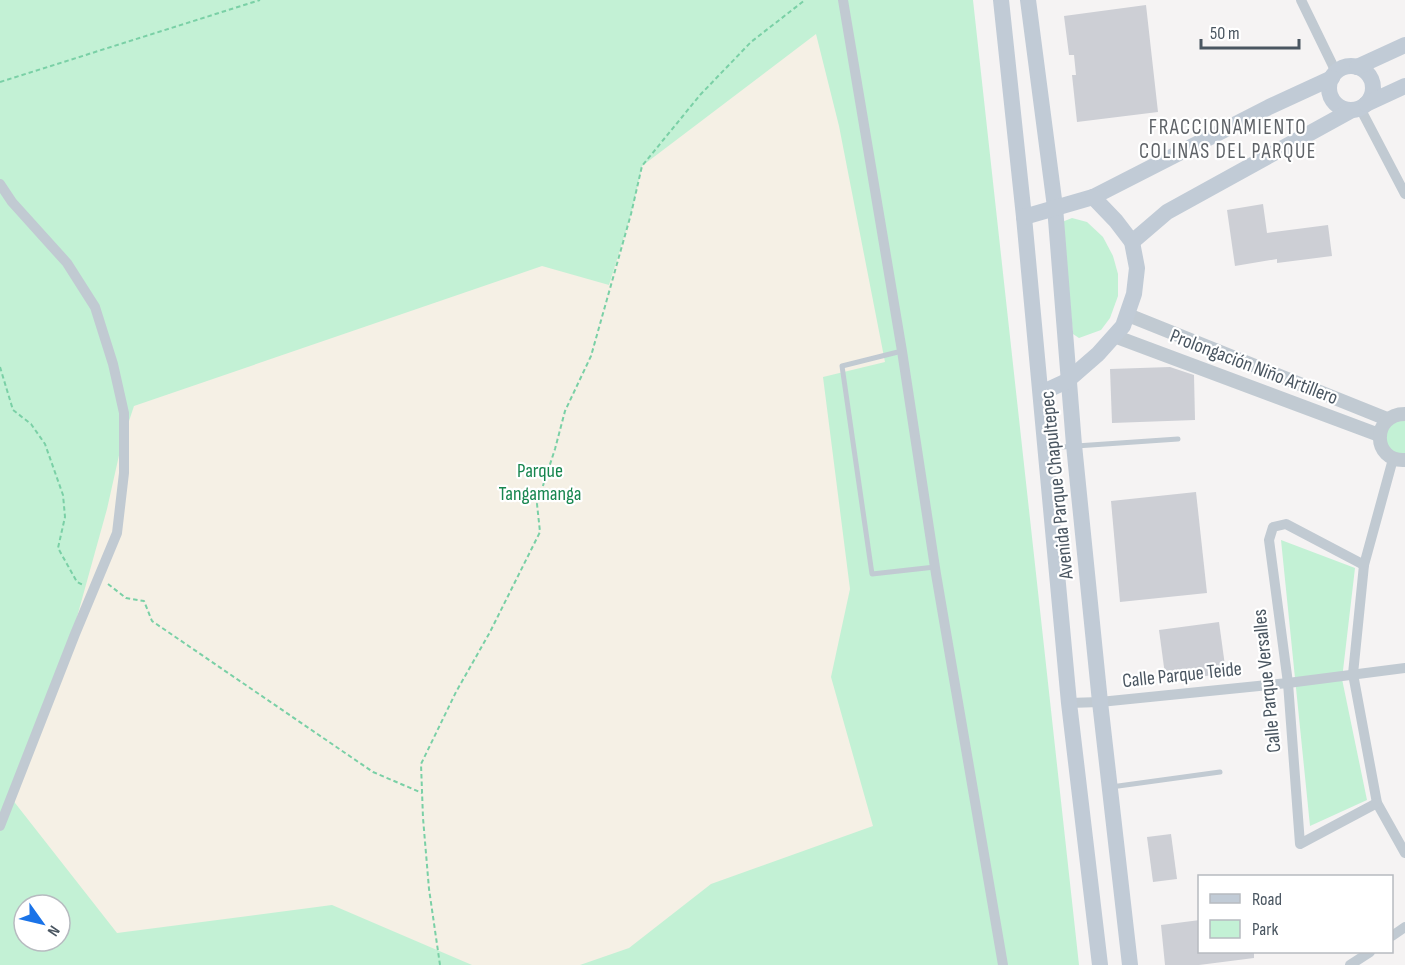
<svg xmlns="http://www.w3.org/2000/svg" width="1405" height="965" viewBox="0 0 1405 965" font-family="'Sofia Sans Condensed',sans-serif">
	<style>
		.green { fill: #c3f1d5; fill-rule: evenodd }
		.sand { fill: #f5f0e5 }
		.building { fill: #cdcfd5 }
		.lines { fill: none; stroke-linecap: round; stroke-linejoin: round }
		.path { stroke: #7ad0a6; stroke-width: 2; stroke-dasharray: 4.5 3; stroke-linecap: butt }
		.service { stroke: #c1cad2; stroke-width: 5 }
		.minor { stroke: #c1cad2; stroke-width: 10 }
		.tertiary { stroke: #c1cad2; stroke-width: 14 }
		.secondary { stroke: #c1cbd6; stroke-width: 16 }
		.labels { text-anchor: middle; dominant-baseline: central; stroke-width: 4.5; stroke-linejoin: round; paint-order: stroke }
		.street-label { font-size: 20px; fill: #4a5661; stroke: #fff }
		.park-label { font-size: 20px; fill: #17864f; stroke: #fff }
		.neighbourhood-label { font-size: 21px; letter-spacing: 1.5px; fill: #5f6368; stroke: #fff }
	</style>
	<rect width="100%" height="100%" fill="#f5f3f3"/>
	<!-- green -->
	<g class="green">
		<path d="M 0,0 L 973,0 L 1079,965 L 0,965 ZM 24,905 L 60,905 L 60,941 L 24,941 Z"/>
		<polygon points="1072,218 1087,222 1103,237 1113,256 1118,274 1118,296 1110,318 1101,330 1079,338 1073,334 1062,222"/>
		<polygon points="1405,414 1405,460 1389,456 1383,424"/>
		<polygon points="1281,540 1355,568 1342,679 1367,800 1310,826"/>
	</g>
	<!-- sand -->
	<polygon class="sand" points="816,34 839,126 885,362 823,377 850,589 831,677 873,826 711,884 629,948 580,965 472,965 332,905 117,933 8,794 77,617 107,509 122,442 134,406 542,266 609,285 631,214 642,166"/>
	<!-- building -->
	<g class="building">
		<polygon points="1146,5 1158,112 1077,122 1072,75 1076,75 1074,55 1069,55 1064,16"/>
		<polygon points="1263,204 1267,233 1328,225 1332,256 1277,263 1277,259 1235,266 1227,210"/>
		<polygon points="1170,367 1194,375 1195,420 1112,423 1110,369"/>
		<polygon points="1196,492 1207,593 1120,602 1111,501"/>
		<polygon points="1219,622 1226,673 1166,682 1159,630"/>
		<polygon points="1171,834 1177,879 1153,882 1147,837"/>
		<polygon points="1200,920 1200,951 1254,951 1254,958 1199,965 1165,965 1161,925"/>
	</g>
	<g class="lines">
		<!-- path -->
		<g class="path">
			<polyline points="0,82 260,0"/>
			<polyline points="0,367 13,410 31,424 45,444 63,495 65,517 58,548 77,582 83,585"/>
			<polyline points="108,584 126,598 144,601 152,621 373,772 422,793"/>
			<polyline points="440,965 429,889 423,818 421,764 456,692 490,632 540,532 537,504 555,449 565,411 591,356 631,214 642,166 700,95 751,42 805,0"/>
		</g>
		<!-- service -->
		<g class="service">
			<polyline points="902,351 842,366 872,574 935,567"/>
			<polyline points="1047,448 1178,439"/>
			<polyline points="1111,787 1220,772"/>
		</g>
		<!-- minor -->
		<g class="minor">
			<polyline points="843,0 902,351 936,574 1003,965"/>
			<polyline points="1301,0 1336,72"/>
			<polyline points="1360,108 1405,194"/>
			<polyline points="0,184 12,202 67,263 95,307 113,364 124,413 124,473 117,533 75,634 0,826"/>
			<polyline points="1393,459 1364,565 1353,674 1377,803 1405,853"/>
			<polyline points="1364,565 1286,524 1273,527 1269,540 1288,683 1300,844 1377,803"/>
			<polyline points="1069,703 1100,702 1288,683 1405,668"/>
			<polyline points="1392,936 1405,927"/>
			<polyline points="1350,965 1370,952"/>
		</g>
		<!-- tertiary -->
		<g class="tertiary">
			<polyline points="1128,315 1387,419"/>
			<polyline points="1114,336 1379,435"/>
			<path d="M 1405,414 C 1371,414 1372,462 1405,460"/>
		</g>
		<!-- secondary -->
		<g class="secondary">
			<polyline points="1001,0 1024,217 1069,703 1100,965"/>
			<polyline points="1028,0 1055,207 1074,445 1100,702 1130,965"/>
			<circle cx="1351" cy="88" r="22"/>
			<polyline points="1357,67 1405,45"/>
			<polyline points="1366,104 1405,86"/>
			<polyline points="1024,217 1093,197 1269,107 1332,78"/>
			<polyline points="1132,242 1167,212 1352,110"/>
			<polyline points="1041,393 1067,381 1098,354 1123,326 1134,294 1137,268 1132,242 1116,221 1093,197"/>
		</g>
	</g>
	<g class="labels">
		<!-- street labels -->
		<g class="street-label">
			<text transform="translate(1254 367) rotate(21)">Prolongación Niño Artillero</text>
			<text transform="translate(1057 485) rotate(-96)">Avenida Parque Chapultepec</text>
			<text transform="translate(1182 675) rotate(-6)">Calle Parque Teide</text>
			<text transform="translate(1267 681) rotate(-96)">Calle Parque Versalles</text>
		</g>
		<!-- park labels -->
		<g class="park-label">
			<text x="540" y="471">Parque<tspan x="540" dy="23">Tangamanga</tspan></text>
		</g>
		<!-- neighbourhood labels -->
		<g class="neighbourhood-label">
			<text x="1228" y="127">FRACCIONAMIENTO<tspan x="1228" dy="24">COLINAS DEL PARQUE</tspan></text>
		</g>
	</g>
	<!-- legend -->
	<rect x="1198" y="875" width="195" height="78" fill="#ffffff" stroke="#b7bbc0" stroke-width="1.5"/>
	<rect x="1210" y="894" width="30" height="9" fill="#c1cbd6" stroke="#b7bbc0" stroke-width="1.5"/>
	<text x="1252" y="905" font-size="18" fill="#4a5661">Road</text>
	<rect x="1210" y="920" width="30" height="18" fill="#c3f1d5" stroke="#b7bbc0" stroke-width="1.5"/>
	<text x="1252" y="935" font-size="18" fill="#4a5661">Park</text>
	<!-- north arrow -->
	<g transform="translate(42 923) rotate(124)"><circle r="28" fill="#ffffff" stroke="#b7bbc0" stroke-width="1.5"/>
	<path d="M0-4.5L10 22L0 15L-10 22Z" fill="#1a73e8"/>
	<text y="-9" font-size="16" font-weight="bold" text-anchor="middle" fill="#4a5661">N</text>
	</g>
	<!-- scale -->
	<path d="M1201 39v9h98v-9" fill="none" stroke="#4a5661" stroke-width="3"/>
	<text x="1210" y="39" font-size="18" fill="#4a5661" stroke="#ffffff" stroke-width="4.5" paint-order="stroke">50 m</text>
</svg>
